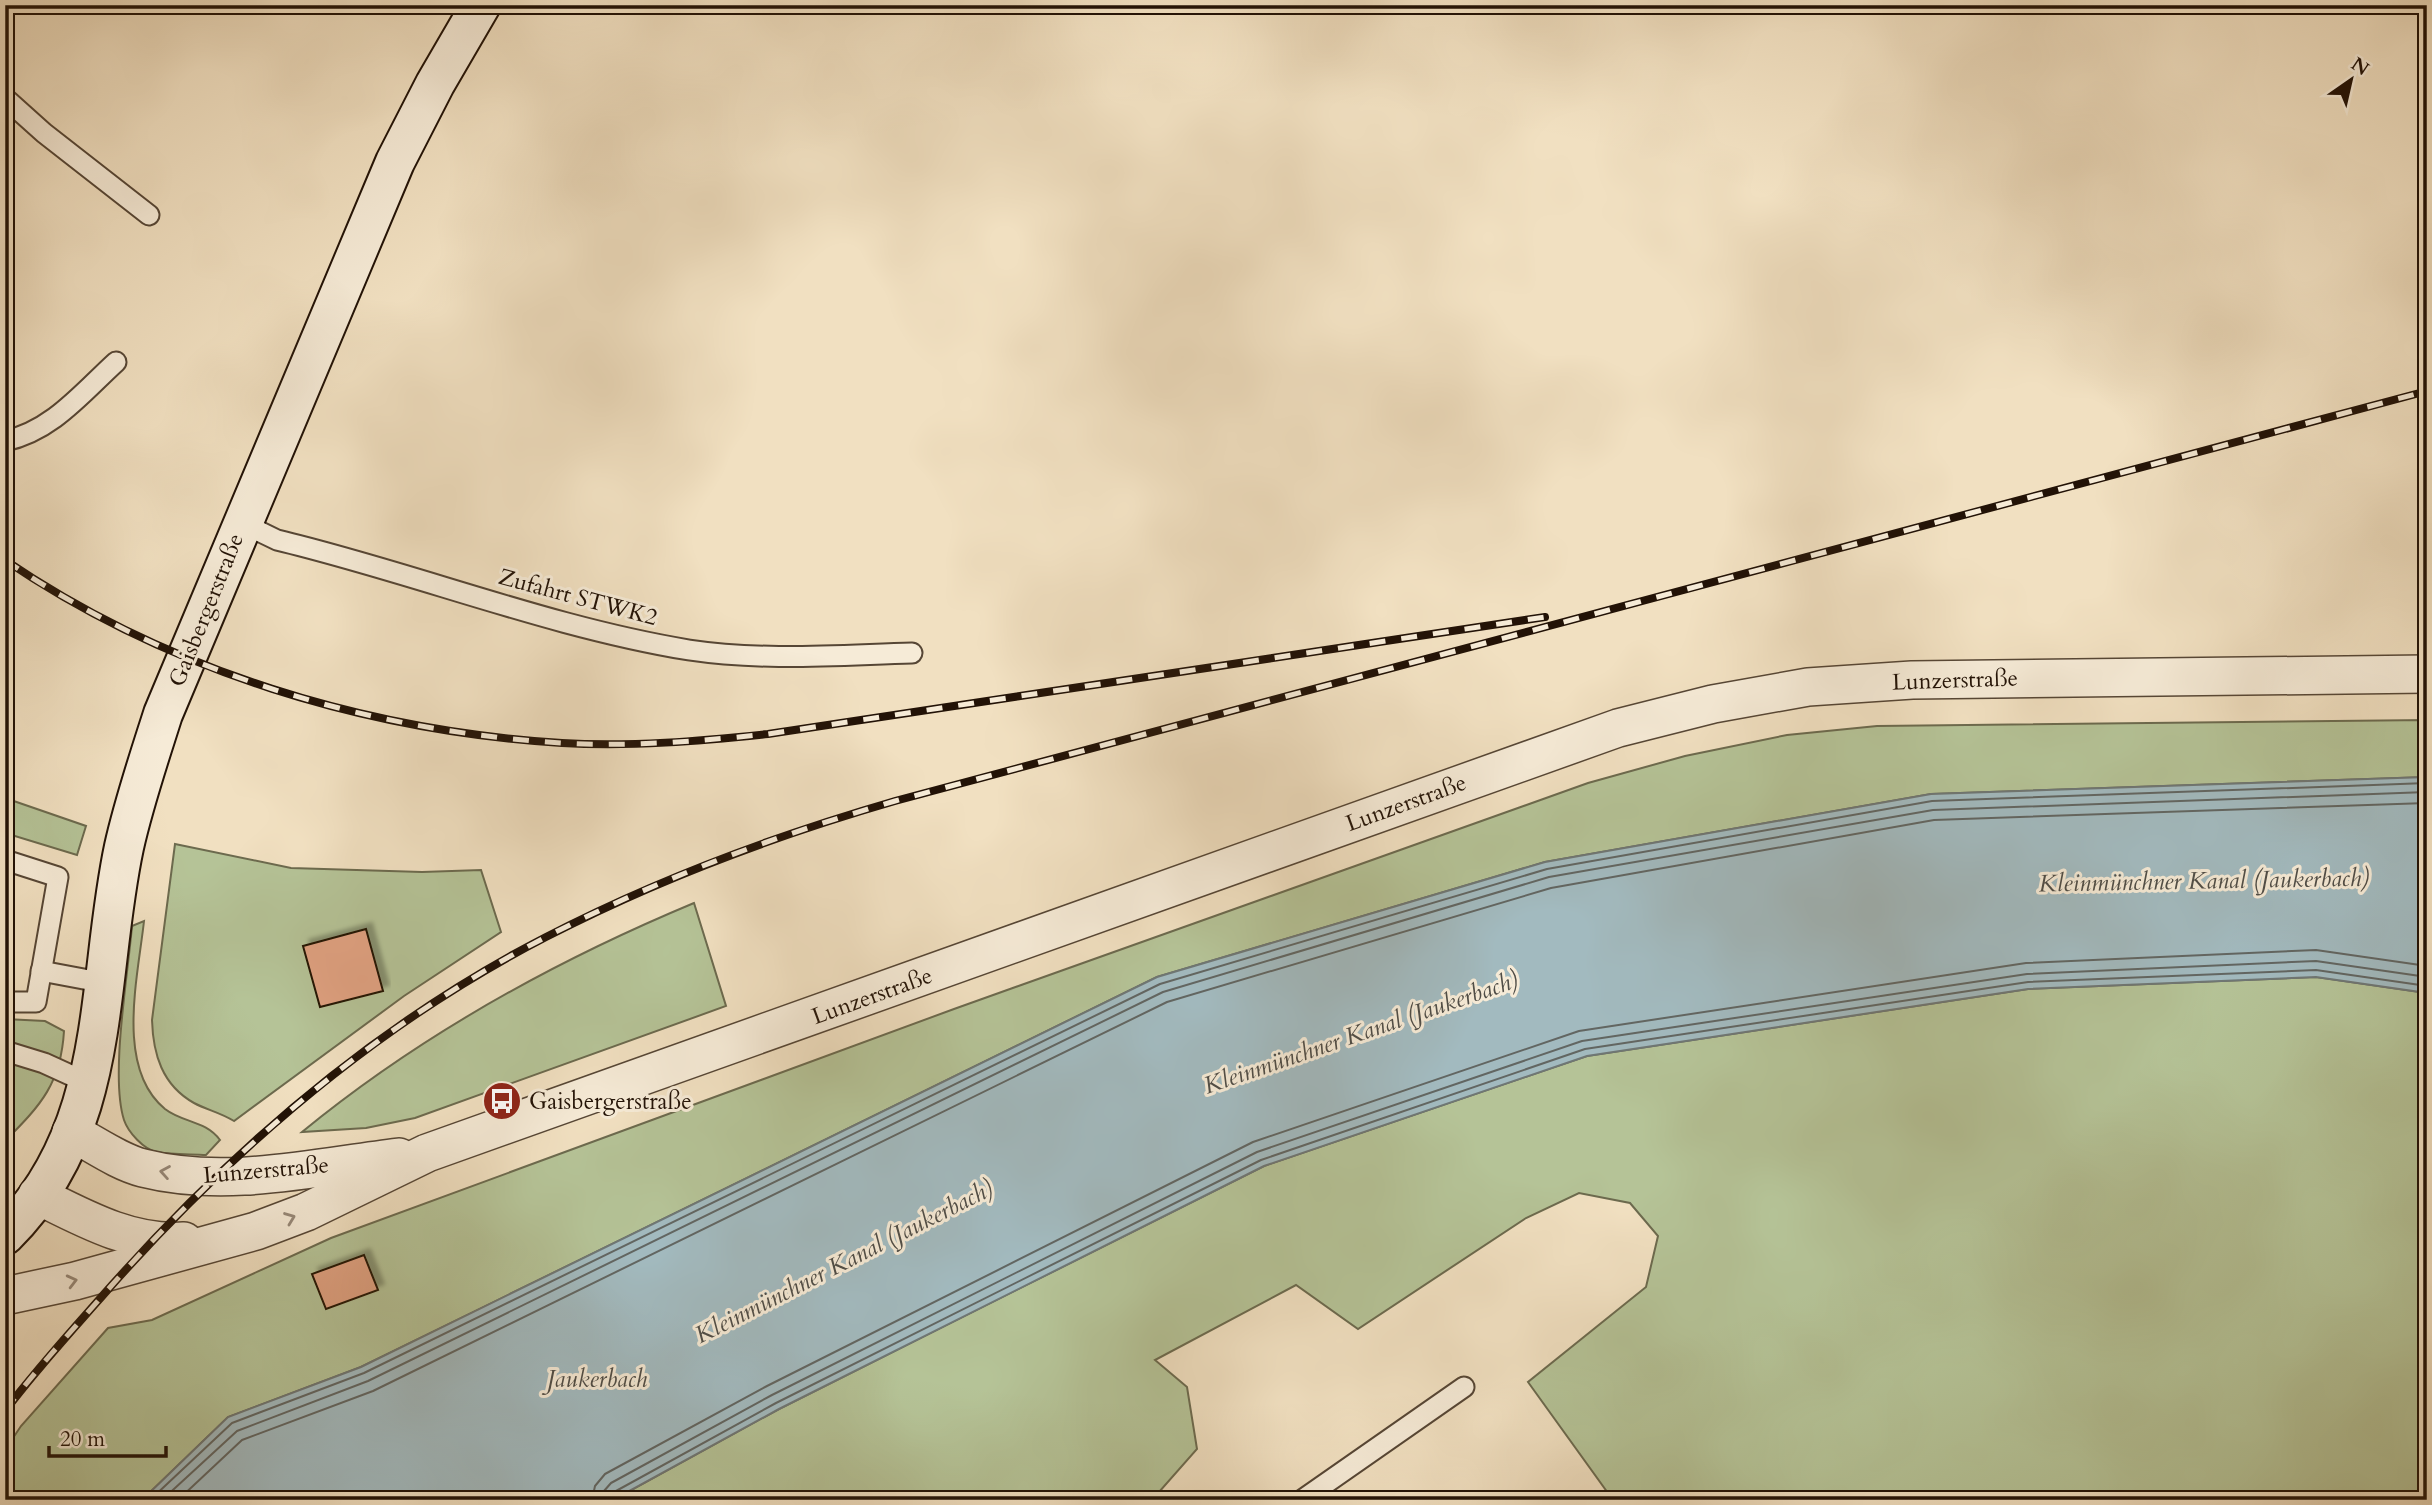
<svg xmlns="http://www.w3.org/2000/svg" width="2432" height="1505" viewBox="0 0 2432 1505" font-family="Cardo,serif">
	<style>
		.green { fill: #b5c397; stroke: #6c6a4e; stroke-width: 2 }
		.water { fill: #a2babf; stroke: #6f7775; stroke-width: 2 }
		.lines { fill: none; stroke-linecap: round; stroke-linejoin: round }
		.shore { stroke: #626662; stroke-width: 2 }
		.building { fill: #e1a282; stroke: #221206; stroke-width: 2; filter: url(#shadow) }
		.lane-casing { stroke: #564635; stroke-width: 23 }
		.street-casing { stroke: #564635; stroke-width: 40 }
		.secondary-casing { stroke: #221206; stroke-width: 42 }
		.lane { stroke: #f6ebd7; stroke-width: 19 }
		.street { stroke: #f6ebd7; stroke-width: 37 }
		.secondary { stroke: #f6ebd7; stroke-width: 38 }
		.rail-casing { stroke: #221206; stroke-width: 8 }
		.rail { stroke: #f6ebd7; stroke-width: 5; stroke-dasharray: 16; stroke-linecap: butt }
		.oneway { stroke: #978979 }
		.labels { text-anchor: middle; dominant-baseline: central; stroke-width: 6; stroke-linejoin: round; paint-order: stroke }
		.street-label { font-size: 23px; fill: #221206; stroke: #f6ebd7 }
		.poi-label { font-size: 23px; fill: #221206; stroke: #f6ebd7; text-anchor: start }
		.water-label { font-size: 24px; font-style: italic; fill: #4f4d47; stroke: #f6ebd7 }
	</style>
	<defs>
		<filter id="shadow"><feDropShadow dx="6" dy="-6" stdDeviation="2" flood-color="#0004"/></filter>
	</defs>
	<rect width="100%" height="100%" fill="#f1e0c1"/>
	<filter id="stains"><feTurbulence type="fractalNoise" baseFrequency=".00286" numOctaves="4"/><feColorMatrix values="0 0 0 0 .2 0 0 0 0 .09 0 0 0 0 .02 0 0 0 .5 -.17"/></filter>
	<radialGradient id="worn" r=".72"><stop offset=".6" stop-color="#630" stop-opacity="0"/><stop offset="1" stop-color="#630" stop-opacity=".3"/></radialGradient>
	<!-- green -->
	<g class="green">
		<polygon points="2427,720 2427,777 1931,794 1545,862 1157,977 361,1367 228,1417 142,1500 5,1500 5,1450 21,1426 108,1328 152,1320 331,1238 954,1009 1588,783 1685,756 1787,735 1877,726"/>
		<polygon points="5,798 86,826 77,855 5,833"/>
		<path d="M 175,844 L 291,868 L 422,872 L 481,870 L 501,932 L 404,996 L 234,1121 C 219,1112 207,1110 194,1103 C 162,1085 153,1054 152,1020 Z"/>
		<path d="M 694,903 L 726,1006 L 415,1118 L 366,1128 L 302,1132 C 419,1036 555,961 694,903 Z"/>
		<path d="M 144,921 C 138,977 115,1068 165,1109 C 183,1123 205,1120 220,1140 L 206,1155 C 191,1154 172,1155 157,1152 C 144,1150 128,1132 124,1120 C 110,1076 128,975 132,926 Z"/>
		<polygon points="2316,977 2427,993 2427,1500 1613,1500 1528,1382 1646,1287 1658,1236 1630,1203 1579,1193 1526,1218 1358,1329 1296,1285 1155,1360 1187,1387 1197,1449 1152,1500 613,1500 779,1409 1264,1166 1587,1056 2028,989"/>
		<path d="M 5,1019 L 45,1021 L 64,1031 C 61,1083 41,1105 6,1140 Z"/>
	</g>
	<!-- water -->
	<polygon class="water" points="2427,777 2427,993 2316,977 2028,989 1587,1056 1264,1166 779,1409 613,1500 142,1500 228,1417 361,1367 1157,977 1545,862 1931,794"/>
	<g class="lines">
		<!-- shore -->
		<g class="shore">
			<polyline points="150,1500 232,1423 364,1373 1160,984 1547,869 1932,801 2427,783"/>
			<polyline points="162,1500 237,1431 368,1381 1163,992 1549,877 1933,810 2427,792"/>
			<polyline points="178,1500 242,1440 373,1391 1167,1002 1551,888 1934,820 2427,803"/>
			<polyline points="592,1500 595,1486 605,1474 767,1386 1253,1142 1579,1031 2026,963 2316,950 2427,966"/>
			<polyline points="603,1500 604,1491 611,1483 772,1395 1257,1152 1582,1041 2027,974 2316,961 2427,977"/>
			<polyline points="612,1500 616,1491 776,1403 1261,1160 1585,1049 2028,982 2316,970 2427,986"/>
		</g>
	</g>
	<!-- building -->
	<g class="building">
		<polygon points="366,929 383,991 320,1007 303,946"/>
		<polygon points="364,1255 378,1290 326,1309 312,1274"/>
	</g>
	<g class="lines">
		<defs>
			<g id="lane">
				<polyline points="5,98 44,133 149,215"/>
				<path d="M 5,441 C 52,431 82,393 116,362"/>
				<path d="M 242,523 L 277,540 C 415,573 549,627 689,650 C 762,661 838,655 912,653"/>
				<polyline points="5,860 58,877 36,1002 5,1002"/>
				<polyline points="41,971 105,983"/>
				<polyline points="5,1051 44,1063 90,1084"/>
				<polyline points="1302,1500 1464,1387"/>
			</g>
			<g id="street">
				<path d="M 71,1132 C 94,1144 119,1162 143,1168 C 226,1189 316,1167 399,1157"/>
				<path d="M 37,1195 C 83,1218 131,1245 184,1241"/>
				<polyline points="5,1296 75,1281 256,1231 306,1212 427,1153 1618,728 1713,704 1808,687 1912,680 2427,674"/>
			</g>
			<path id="secondary" d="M 5,1235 C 114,1127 95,983 124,847 C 134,802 149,758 163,714 L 395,162 L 435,84 L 481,5"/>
		</defs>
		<!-- lane casing -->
		<use href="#lane" class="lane-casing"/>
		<!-- street casing -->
		<use href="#street" class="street-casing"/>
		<!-- secondary casing -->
		<use href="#secondary" class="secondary-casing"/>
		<!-- lane -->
		<use href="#lane" class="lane"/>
		<!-- street -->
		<use href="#street" class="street"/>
		<!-- secondary -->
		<use href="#secondary" class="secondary"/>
		<defs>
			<g id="rail">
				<path d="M 5,560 C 168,671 367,731 562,743 C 630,747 701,741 768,734 L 1545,617"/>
				<path d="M 5,1411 C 38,1367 76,1326 112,1285 C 235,1147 381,1022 546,937 C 658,879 774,836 895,801 L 2427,391"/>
			</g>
		</defs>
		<!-- rail casing -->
		<use href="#rail" class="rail-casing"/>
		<!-- rail -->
		<use href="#rail" class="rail"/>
	</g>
	<!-- one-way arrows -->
	<defs><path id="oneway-chevron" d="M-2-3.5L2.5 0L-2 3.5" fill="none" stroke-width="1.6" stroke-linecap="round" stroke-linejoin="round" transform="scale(1.75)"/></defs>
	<g class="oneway">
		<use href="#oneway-chevron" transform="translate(165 1172) rotate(-170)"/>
		<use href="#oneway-chevron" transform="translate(290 1218) rotate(-21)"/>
		<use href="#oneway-chevron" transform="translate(72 1281) rotate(-14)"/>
	</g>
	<!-- icons -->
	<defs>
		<symbol id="bus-disc" viewBox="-11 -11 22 22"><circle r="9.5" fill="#8f2418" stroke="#f6ebd7"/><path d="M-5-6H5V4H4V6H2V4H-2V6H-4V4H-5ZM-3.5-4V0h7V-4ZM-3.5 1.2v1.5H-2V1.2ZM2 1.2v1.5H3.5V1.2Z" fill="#fff"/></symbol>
	</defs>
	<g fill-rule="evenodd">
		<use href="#bus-disc" x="480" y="1079" width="44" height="44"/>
	</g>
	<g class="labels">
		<!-- street labels -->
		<g class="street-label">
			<text transform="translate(578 597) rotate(15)">Zufahrt STWK2</text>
			<text transform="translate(206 610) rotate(-68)">Gaisbergerstraße</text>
			<text transform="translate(1955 680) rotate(-2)">Lunzerstraße</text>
			<text transform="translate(1406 803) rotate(-20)">Lunzerstraße</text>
			<text transform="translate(872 996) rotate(-20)">Lunzerstraße</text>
			<text transform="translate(266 1170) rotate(-5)">Lunzerstraße</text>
		</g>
		<!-- poi labels -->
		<g class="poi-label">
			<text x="529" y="1101">Gaisbergerstraße</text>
		</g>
		<!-- water labels -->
		<g class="water-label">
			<text transform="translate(2204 881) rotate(-1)">Kleinmünchner Kanal (Jaukerbach)</text>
			<text transform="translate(1361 1033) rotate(-19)">Kleinmünchner Kanal (Jaukerbach)</text>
			<text transform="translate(844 1262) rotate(-27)">Kleinmünchner Kanal (Jaukerbach)</text>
			<text x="597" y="1379">Jaukerbach</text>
		</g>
	</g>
	<!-- margin -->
	<rect width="2432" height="1505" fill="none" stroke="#f1e0c1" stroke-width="28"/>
	<rect x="7" y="7" width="2418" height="1491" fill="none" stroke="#221206" stroke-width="3.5"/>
	<rect x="14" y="14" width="2404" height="1477" fill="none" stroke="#221206" stroke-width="2"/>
	<!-- north arrow -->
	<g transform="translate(2351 80) rotate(34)" stroke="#f6ebd7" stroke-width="5" paint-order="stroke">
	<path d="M0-5L12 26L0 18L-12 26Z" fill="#221206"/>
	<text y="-10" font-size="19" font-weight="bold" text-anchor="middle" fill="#221206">N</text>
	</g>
	<!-- scale -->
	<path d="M49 1446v10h117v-10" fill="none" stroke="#221206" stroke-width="3.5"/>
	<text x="60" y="1446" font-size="21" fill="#221206" stroke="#f6ebd7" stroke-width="5" paint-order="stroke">20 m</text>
	<rect width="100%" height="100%" filter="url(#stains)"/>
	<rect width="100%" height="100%" fill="url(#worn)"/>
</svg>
